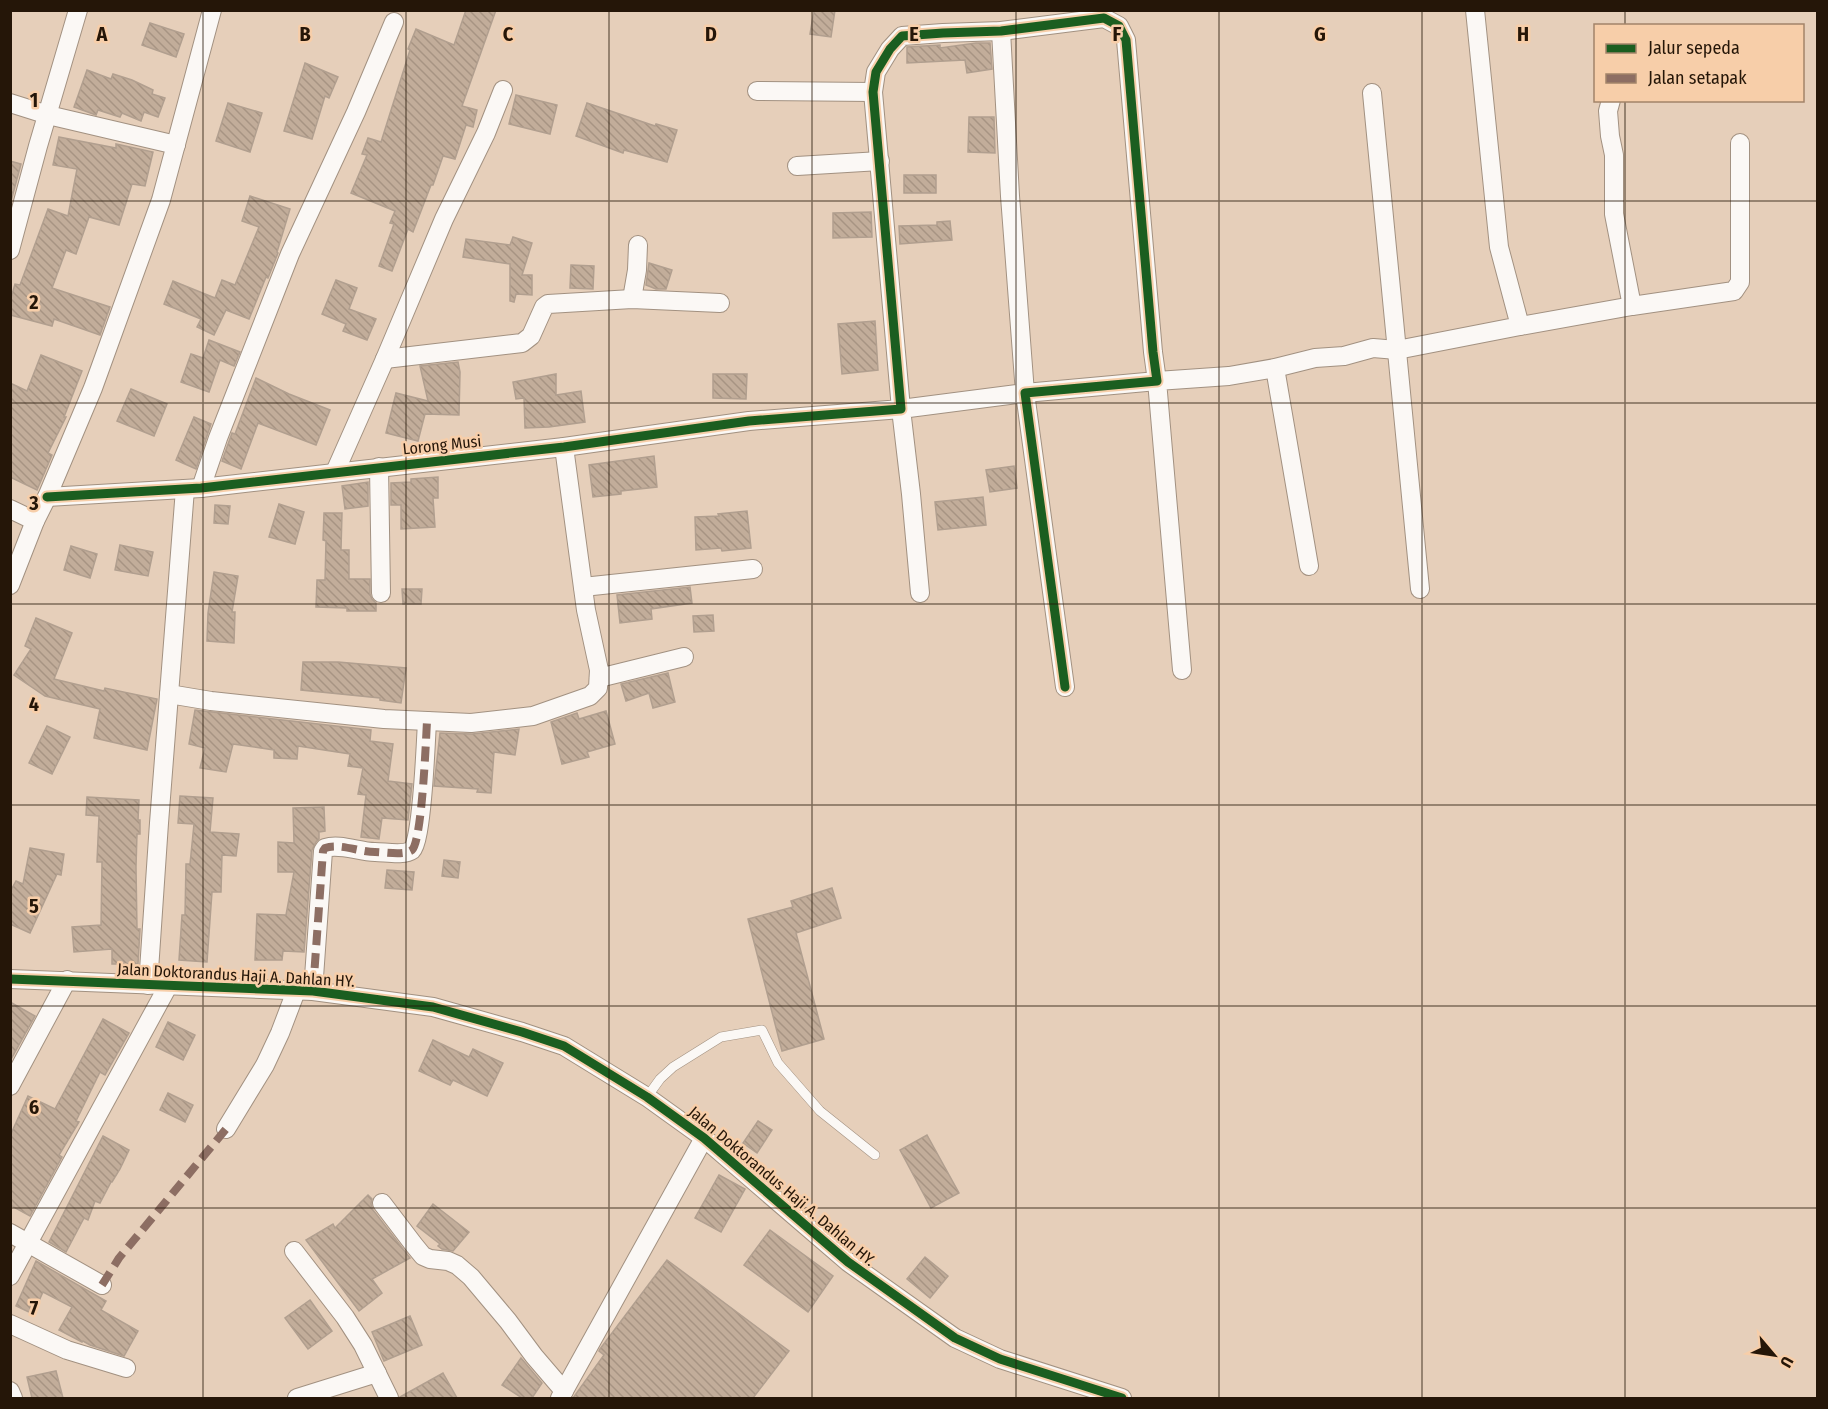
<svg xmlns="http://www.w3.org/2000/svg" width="1828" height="1409" viewBox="0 0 1828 1409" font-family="'Fira Sans Condensed',sans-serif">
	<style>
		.building { fill: url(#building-back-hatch); stroke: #b19f8f; stroke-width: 1.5 }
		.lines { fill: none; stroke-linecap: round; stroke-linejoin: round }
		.service-casing { stroke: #a29181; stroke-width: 10 }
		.minor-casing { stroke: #a29181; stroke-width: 20 }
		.service { stroke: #fbf8f5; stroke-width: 9 }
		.minor { stroke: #fbf8f5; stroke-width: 18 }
		.quiet { stroke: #8d6e63; stroke-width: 8; stroke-dasharray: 15 8; stroke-linecap: butt }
		.cycleway-casing { stroke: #f7cea9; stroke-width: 13 }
		.cycleway { stroke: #1b5e20; stroke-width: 9 }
		.grid { fill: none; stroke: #251608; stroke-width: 1.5; stroke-opacity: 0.55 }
		.labels { text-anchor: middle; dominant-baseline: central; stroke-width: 5; stroke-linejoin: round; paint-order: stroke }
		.street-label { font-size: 16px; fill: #251608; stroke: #f7cea9 }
		.grid-label { font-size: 20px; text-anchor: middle; font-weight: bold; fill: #251608; stroke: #f7cea9; stroke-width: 5; stroke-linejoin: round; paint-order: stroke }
	</style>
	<defs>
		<pattern id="building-back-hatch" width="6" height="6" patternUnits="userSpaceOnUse" patternTransform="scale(1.5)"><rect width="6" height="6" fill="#c2ad9a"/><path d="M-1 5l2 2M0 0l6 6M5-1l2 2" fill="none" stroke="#a79483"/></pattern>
	</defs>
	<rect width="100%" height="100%" fill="#e6cfba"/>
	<!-- building -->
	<g class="building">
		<polygon points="466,10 496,10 462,106 477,110 473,127 466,125 455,159 443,156 433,185 431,185 413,232 408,229 392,271 379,266 394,224 390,223 395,211 351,193 367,155 362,154 368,138 381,142 410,50 408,49 416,29 454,45"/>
		<polygon points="814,10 835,10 831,37 810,34"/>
		<polygon points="150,23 184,34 176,57 142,45"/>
		<polygon points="976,43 990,43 992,69 967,73 965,60 907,63 907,47 940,45 940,48"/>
		<polygon points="305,63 338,77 329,98 325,96 312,139 284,131"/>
		<polygon points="87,70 111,79 113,74 132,80 153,90 152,94 165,98 158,117 144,112 141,121 122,113 120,117 98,110 96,115 74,107"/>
		<polygon points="516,95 557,105 550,134 509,124"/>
		<polygon points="228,103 262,113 250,152 216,141"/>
		<polygon points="587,103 655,126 656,124 677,130 667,162 624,150 623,153 576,136"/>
		<polygon points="969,117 994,117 995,153 968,152"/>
		<polygon points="59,137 116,148 116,144 153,152 145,186 132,184 119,225 89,217 76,254 66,250 52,288 110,307 100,335 54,319 52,326 10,315 10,301 15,284 20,285 48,209 68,216 77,169 53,165"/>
		<polygon points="10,161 21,164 10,205"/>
		<rect x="904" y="175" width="32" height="18"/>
		<polygon points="250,196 290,209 277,252 278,253 268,278 266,277 249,319 226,310 214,335 197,327 201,319 164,304 173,281 215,298 222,280 235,285 259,227 242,221"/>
		<polygon points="871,212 872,237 833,238 833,213"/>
		<polygon points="950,221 952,240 900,244 899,226 937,225 937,222"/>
		<polygon points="513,237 532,243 522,275 532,275 532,295 516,294 514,302 510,301 510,264 463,257 466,239 510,245"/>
		<polygon points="649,263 672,270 666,289 656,289 646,285"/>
		<polygon points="571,265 594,266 593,289 570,288"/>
		<polygon points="336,280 357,288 349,309 376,319 367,340 343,331 346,324 322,314"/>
		<polygon points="875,321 878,370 842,374 838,324"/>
		<polygon points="209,340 240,352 234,366 220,360 209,392 181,382 191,354 203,358"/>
		<polygon points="41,355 82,371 64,417 66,417 48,453 52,455 37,490 10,477 10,383 27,391"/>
		<polygon points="458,362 460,372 459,415 425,414 418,441 386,433 396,393 428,401 420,366"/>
		<polygon points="556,374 556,395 581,391 585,422 549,427 525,428 524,398 516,399 513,382"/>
		<polygon points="713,374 747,374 746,399 713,398"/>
		<polygon points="256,378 289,394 330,410 316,445 258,423 241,469 222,461 232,433 235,434"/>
		<polygon points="131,389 167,404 154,436 117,421"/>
		<polygon points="194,417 211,424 196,469 176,460"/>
		<polygon points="654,456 657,487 621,491 621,494 593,497 589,465"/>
		<polygon points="1014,466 1017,488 990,492 986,470"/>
		<polygon points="438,477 438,498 433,498 435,527 401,529 401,505 391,505 391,483 411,482 411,479"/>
		<polygon points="368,482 368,506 345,509 342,486"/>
		<polygon points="983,497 986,525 938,530 935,502"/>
		<polygon points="279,504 304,512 295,544 269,537"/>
		<polygon points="215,505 230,506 228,524 214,523"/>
		<polygon points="747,511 751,548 722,551 721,548 696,550 695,517 719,516 718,514"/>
		<polygon points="324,513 342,513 341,550 349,550 349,579 370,579 370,594 372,599 376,603 376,611 347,611 347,608 316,607 317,580 325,580 326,541 323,540"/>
		<polygon points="120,545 153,552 148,576 115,570"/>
		<polygon points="71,546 97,554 90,578 64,570"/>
		<polygon points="214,572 238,576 232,612 235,612 234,643 207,641 208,613"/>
		<polygon points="690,587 692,603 651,609 652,619 620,623 617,595"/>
		<polygon points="402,589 422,589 421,604 403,604"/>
		<polygon points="713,615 714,631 694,632 693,616"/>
		<polygon points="36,618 72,633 54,679 104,691 105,688 157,699 147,750 94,738 100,709 45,696 14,675 31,649 25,646"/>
		<polygon points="303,662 338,662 406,668 401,703 380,700 380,698 301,690"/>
		<polygon points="668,673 675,702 653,708 649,693 626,701 621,684"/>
		<polygon points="195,710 371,730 370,741 393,744 388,781 412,784 408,820 382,818 379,839 361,837 366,795 358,794 363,768 348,766 350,754 298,746 297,759 274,758 274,750 233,744 226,772 200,768 205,748 189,744"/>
		<polygon points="606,711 615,744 587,752 589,757 562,764 551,722 577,713 579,719"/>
		<polygon points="47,726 70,737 52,774 29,763"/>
		<polygon points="519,729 515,755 494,752 491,793 477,792 478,789 434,786 440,733 472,734"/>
		<polygon points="180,796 213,798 210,832 239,834 236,856 222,855 221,892 212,892 207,962 179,960 182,915 185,915 186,864 190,864 194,824 178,823"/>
		<polygon points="87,797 139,800 138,820 140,820 140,834 137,834 136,867 137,929 140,929 138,964 112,964 112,949 74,952 72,927 101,925 102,862 97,862 99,816 86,815"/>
		<polygon points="324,807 325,831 319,832 319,839 316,842 312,850 304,952 283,951 282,960 255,960 257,914 286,915 294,872 278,872 278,842 294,843 293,808"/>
		<polygon points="30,848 64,854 61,875 57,874 30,933 10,924 10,892 16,881 23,884"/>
		<polygon points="444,860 460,862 458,878 442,876"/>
		<polygon points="387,870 414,872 412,890 385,888"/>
		<polygon points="832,888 841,918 796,933 824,1039 782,1051 748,919 793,907 791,901"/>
		<polygon points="10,1002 35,1016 10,1061"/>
		<polygon points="103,1019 129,1033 105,1075 100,1072 76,1121 79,1122 59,1155 62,1157 30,1216 10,1205 10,1136 28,1096 55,1109"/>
		<polygon points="168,1022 195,1035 183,1060 156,1047"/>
		<polygon points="433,1040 469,1057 473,1049 503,1063 487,1096 453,1080 450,1085 419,1071"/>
		<polygon points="168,1093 193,1105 185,1122 160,1110"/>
		<polygon points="758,1121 772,1130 757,1153 743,1143"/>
		<polygon points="927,1135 959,1193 931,1208 900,1150"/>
		<polygon points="103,1136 129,1150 120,1169 112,1182 111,1182 100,1203 95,1201 88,1220 84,1218 66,1252 49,1242"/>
		<polygon points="719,1175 745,1189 721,1232 695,1218"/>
		<polygon points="368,1195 372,1199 371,1204 373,1210 410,1258 372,1279 382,1293 359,1311 306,1240 333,1224 335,1228"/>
		<polygon points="433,1204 469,1232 453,1251 442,1249 438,1246 440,1244 417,1226"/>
		<polygon points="770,1230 833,1276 808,1312 744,1265"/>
		<polygon points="925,1257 948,1276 930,1298 907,1279"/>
		<polygon points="667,1260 789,1351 753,1398 573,1398 604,1355 599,1351 600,1349"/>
		<polygon points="36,1261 106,1301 101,1310 138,1331 124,1356 90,1345 83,1341 82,1342 59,1330 72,1307 43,1292 33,1314 16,1306"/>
		<polygon points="310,1300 332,1331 308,1349 285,1318"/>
		<polygon points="410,1316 422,1345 384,1361 372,1332"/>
		<polygon points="521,1358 542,1383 532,1398 522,1398 502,1385"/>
		<polygon points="56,1371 63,1398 32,1398 27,1377"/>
		<polygon points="443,1373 457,1398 400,1398 400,1397"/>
	</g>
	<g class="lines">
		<defs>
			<polyline id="service" points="647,1097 660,1079 673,1067 721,1037 762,1030 778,1063 820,1111 875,1155"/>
			<g id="minor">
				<polyline points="757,91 873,92"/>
				<polyline points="1372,93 1420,589"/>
				<polyline points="1611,100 1608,111 1610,136 1614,155 1614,214 1632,306"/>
				<polyline points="10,103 48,115 176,145"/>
				<polyline points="797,166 880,161"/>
				<polyline points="10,250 38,146 78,10"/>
				<polyline points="632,299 637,270 638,245"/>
				<polyline points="1520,326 1632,306 1734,291 1740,282 1740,143"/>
				<polyline points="385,359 522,343 531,336 544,307 548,304 632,299 720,303"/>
				<polyline points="1275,368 1309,566"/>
				<polyline points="379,467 381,593"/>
				<polyline points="335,472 385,359 444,219 486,133 503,90"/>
				<polyline points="201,488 218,438 290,254 356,112 394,22"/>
				<polyline points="47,497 201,488 564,447 749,421 901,409 873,92 876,72 890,49 902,36 943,33 1001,31 1104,18 1119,26 1126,40 1153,352 1157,381 1025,393 1065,687"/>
				<polyline points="10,509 35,521"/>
				<polyline points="10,585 35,521 47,497 93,388 161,200 212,10"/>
				<polyline points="583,587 753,569"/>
				<polyline points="920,593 911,494 901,409 1025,393 1010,196 1001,31"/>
				<polyline points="1182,670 1157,381 1229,376 1275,368 1315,358 1344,356 1373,348 1397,350 1520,326 1499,247 1475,10"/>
				<polyline points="599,678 684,657"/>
				<polyline points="169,694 211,701 384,719 471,723 533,716 590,696 598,688 599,670 586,610 564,447"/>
				<polyline points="10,979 313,991 433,1007 522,1032 564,1046 647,1097 704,1138 848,1262 955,1338 1000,1359 1122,1398"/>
				<polyline points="148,985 159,823 185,489"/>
				<path d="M 313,991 L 323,851 L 325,848 C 340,843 359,852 375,852 C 385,852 404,856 412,850 C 422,841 426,739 427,721"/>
				<polyline points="10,1086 67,980"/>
				<polyline points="226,1129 265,1065 280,1033 296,991"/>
				<polyline points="382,1203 414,1245 423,1256 430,1259 448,1261 457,1265 471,1277 508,1321 534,1356 564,1391"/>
				<polyline points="10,1233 102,1285"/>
				<polyline points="294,1251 345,1317 363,1345 389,1398"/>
				<polyline points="10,1276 168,986"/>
				<polyline points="10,1324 67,1350 126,1368"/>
				<polyline points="10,1391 13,1398"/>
				<polyline points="297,1398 377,1373"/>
				<polyline points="560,1398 704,1138"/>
			</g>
		</defs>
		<!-- service casing -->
		<use href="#service" class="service-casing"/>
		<!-- minor casing -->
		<use href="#minor" class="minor-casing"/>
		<!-- service -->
		<use href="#service" class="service"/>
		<!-- minor -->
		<use href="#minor" class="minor"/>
		<!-- quiet -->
		<g class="quiet">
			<path d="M 313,991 L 323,851 L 325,848 C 340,843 359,852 375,852 C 385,852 404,856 412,850 C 422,841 426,739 427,721"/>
			<polyline points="102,1285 119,1258 226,1129"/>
		</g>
		<defs>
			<g id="cycleway">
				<polyline points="47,497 201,488 564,447 749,421 901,409 873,92 876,72 890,49 902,36 943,33 1001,31 1104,18 1119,26 1126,40 1153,352 1157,381 1025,393 1065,687"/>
				<polyline points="10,979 313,991 433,1007 522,1032 564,1046 647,1097 704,1138 848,1262 955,1338 1000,1359 1122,1398"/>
			</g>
		</defs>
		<!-- cycleway casing -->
		<use href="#cycleway" class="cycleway-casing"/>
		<!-- cycleway -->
		<use href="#cycleway" class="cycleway"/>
	</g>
	<!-- grid -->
	<path class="grid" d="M 203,10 L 203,1398M 406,10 L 406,1398M 609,10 L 609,1398M 812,10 L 812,1398M 1016,10 L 1016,1398M 1219,10 L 1219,1398M 1422,10 L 1422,1398M 1625,10 L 1625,26M 1625,100 L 1625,1398M 10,201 L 1818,201M 10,403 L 1818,403M 10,604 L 1818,604M 10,805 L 1818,805M 10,1006 L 1818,1006M 10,1208 L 1818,1208"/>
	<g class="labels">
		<!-- street labels -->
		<g class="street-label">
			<text transform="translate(442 445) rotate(-6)">Lorong Musi</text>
			<text transform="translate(236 975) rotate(3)">Jalan Doktorandus Haji A. Dahlan HY.</text>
			<text transform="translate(782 1186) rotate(40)">Jalan Doktorandus Haji A. Dahlan HY.</text>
		</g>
	</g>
	<g class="grid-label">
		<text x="102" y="41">A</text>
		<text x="305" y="41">B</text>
		<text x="508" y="41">C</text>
		<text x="711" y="41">D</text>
		<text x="914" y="41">E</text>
		<text x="1117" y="41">F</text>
		<text x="1320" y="41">G</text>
		<text x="1523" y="41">H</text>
		<text x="34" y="107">1</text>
		<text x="34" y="309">2</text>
		<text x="34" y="510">3</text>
		<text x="34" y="711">4</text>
		<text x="34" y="913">5</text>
		<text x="34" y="1114">6</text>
		<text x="34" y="1315">7</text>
	</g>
	<!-- border -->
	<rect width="1828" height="1409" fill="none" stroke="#251608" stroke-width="24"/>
	<!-- legend -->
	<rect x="1594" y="24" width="210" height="78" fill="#f7cea9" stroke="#a38469" stroke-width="1.5"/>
	<rect x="1606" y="44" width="30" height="9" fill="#1b5e20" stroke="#a38469" stroke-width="1.5"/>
	<text x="1648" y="54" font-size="18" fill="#251608">Jalur sepeda</text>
	<rect x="1606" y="74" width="30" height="9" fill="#8d6e63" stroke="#a38469" stroke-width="1.5"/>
	<text x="1648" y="84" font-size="18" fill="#251608">Jalan setapak</text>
	<!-- north arrow -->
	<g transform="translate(1774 1355) rotate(119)" stroke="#f7cea9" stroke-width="4.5" paint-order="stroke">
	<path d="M0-4.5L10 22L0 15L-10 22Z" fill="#251608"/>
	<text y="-9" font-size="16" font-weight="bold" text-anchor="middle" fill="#251608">U</text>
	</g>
</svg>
